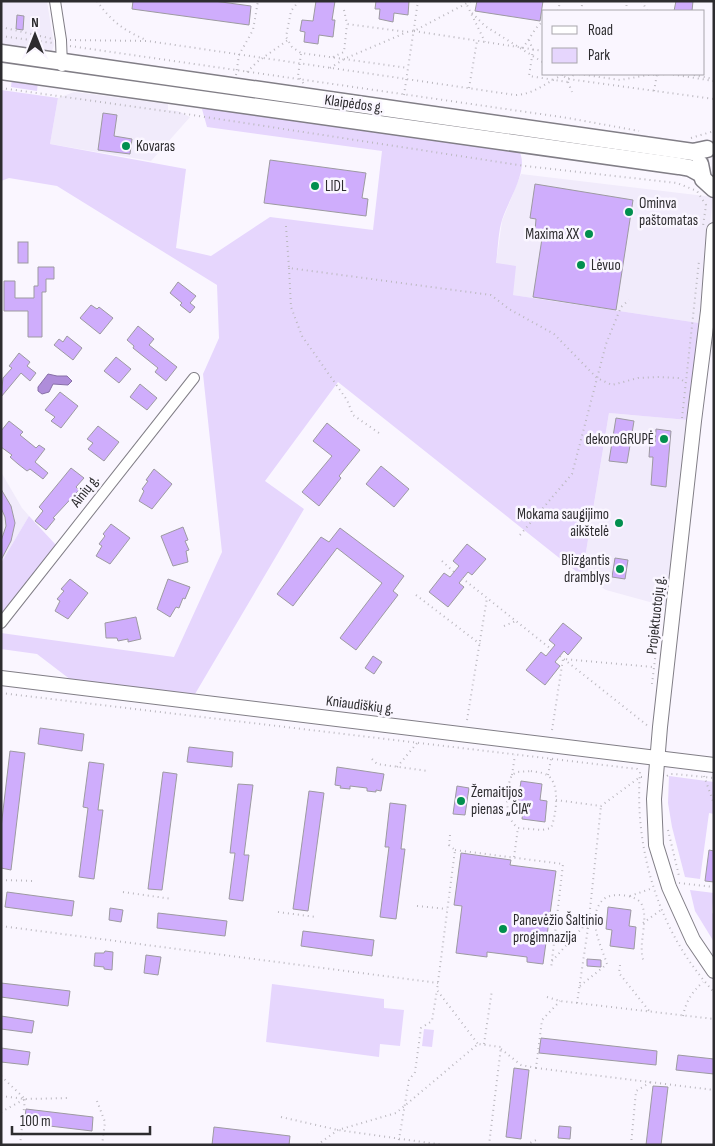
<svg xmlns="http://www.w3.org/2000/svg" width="715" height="1146" viewBox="0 0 715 1146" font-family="'Sofia Sans Condensed',sans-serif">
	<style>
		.built { fill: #f1ebfb }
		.green { fill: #e6d6fd }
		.water { fill: #af8dda; stroke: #8870a7 }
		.building { fill: #cfadfc; stroke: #9d9aa1 }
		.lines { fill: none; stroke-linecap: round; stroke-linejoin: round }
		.minor-casing { stroke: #817e86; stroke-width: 12 }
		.secondary-casing { stroke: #817e86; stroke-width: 16 }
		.trunk-casing { stroke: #817e86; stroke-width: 19 }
		.path { stroke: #bbb8bf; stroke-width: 2; stroke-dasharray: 1 4; stroke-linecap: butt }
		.minor { stroke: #fff; stroke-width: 10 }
		.secondary { stroke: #fff; stroke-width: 14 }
		.trunk { stroke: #fff; stroke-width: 16 }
		.poi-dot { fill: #018f4e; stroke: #faf6ff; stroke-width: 2 }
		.labels { text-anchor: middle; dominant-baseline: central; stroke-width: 5; stroke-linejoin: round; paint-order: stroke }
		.street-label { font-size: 15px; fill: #2d2c2f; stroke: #faf6ff }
		.poi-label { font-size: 15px; fill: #2d2c2f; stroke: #faf6ff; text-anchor: start }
	</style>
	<rect width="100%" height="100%" fill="#faf6ff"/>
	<!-- built -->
	<g class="built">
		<polygon points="1,1 47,1 54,45 51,54 1,48"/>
		<polygon points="74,92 168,104 168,110 178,111 190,117 151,161 50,144 58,98"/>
		<polygon points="521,174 713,197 699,323 513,295 496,264 502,221"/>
		<polygon points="609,413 688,420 668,607 606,590 582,576"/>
		<polygon points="1,472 22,508 29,516 1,563"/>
	</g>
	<!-- green -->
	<g class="green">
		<polygon points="12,78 38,82 37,91 11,87"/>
		<path d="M 1,90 L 58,98 L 50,144 L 186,169 L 176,248 L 211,256 L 270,217 L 373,230 L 382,151 L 207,127 L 202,109 L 214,108 L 518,149 C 531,168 508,200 502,220 C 498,233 498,249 496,263 L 516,266 L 513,295 L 699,323 L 688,420 L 609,413 L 582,576 L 338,382 L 265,481 L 304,509 L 195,694 L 71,680 L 37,654 L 1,649 L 1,633 L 174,657 L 222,552 L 203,374 L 219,338 L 217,285 L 57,186 L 9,178 L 1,181 Z"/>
		<polygon points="29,516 56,545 1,614 1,563"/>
		<polygon points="669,776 714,782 714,814 709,813 700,879 685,877 672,827 668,803"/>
		<polygon points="690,890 714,893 712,913 714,914 714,942 695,911"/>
		<polygon points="272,984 384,999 384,1008 404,1010 400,1046 380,1044 379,1057 266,1042"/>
		<polygon points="424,1029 434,1030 432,1047 422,1046"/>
	</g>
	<!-- water -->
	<polygon class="water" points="48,374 57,376 67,376 72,381 68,385 53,384 49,392 42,394 38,391 38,387"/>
	<!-- building -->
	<g class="building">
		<polygon points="133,1 214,1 251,6 249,25 132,9"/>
		<polygon points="316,1 335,1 332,20 335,20 333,37 319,35 318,44 304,42 305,32 300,31 302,20 313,21"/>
		<polygon points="376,1 409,1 408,15 394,13 393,22 379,19 380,9 375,9"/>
		<polygon points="477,1 543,1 540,21 475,11"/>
		<polygon points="676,1 693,1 692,11 674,11"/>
		<polygon points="17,15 24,16 23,30 16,29"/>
		<polygon points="103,113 117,115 114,136 132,139 130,154 98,150"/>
		<polygon points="270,160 366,173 362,198 368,199 366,216 264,203"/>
		<polygon points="535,184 633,200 616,310 533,297 543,232 535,231 536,219 530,218"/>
		<rect x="18" y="242" width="10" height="21"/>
		<polygon points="38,267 54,267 54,279 46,279 46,292 42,292 42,337 28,337 28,311 4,311 4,281 15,281 15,298 34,298 34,286 38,286"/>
		<polygon points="178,282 196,296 190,303 195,307 190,313 180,305 182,303 170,293"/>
		<polygon points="91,305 97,309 99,307 113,318 100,334 80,318"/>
		<polygon points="138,326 154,339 149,345 177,367 166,381 155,372 158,368 133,348 134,346 127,340"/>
		<polygon points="67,336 82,348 73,360 54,345 59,339 63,342"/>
		<polygon points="19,353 30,362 27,366 36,373 30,381 21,373 1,397 3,378 12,368 9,366"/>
		<polygon points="116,357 131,369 119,383 104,371"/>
		<polygon points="140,384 157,398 147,410 130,397"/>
		<polygon points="60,392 78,406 61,428 51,421 55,417 45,410"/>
		<polygon points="616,418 634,421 627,463 609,461"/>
		<polygon points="9,421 23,432 20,435 36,448 39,445 45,449 35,462 48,473 43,479 30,469 27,471 18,464 10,457 12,455 1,447 1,431"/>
		<polygon points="327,423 360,450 339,476 341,478 319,506 302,492 332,456 313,441"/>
		<polygon points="98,426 119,442 104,461 88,449 93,443 87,439"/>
		<polygon points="656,429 671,431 666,487 651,485 653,457 649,457 650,443 655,444"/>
		<polygon points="381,466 409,489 394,507 366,484"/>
		<polygon points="71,468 84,478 76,487 79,490 53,518 55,519 46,530 35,521 43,511 39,507"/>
		<polygon points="154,469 172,484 152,509 139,501 144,491 142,489 148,481 146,480"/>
		<polygon points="1,489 11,506 15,523 11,541 1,560 1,541 6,526 5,517 1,508"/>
		<polygon points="111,524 130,538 110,564 96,556 102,546 99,544 105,536 103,534"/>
		<polygon points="183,527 188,540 185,541 189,550 186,551 188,562 173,566 161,536"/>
		<polygon points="340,528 404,576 393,591 398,595 356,650 340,638 382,583 337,548 293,606 277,594 321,537 329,542"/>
		<polygon points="467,544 486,559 472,575 468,572 459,583 464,587 448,607 429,592 444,573 450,577 459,566 453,561"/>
		<polygon points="615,558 628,560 625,579 612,577"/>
		<polygon points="70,579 88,593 68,619 55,611 60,601 57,599 64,591 61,589"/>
		<polygon points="168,579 190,587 185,599 183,598 179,608 176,607 170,617 157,609"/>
		<polygon points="136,617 141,639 128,642 128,639 118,641 117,638 106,638 105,623"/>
		<polygon points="563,623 582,638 568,655 564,651 555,662 560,666 545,685 526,670 541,652 546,656 555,645 549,640"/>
		<polygon points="373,656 382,662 374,674 365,668"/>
		<polygon points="40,728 84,734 82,751 38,744"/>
		<polygon points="189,747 233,752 232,767 187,762"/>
		<polygon points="10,751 25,753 11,870 1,868 1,828"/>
		<polygon points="89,762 104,764 98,810 103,810 94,879 79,877 88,808 83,807"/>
		<polygon points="337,767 384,774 381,791 376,790 376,792 367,791 367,788 350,786 350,789 340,788 341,786 335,785"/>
		<polygon points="163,772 177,774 162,890 148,889"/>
		<polygon points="521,781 542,784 540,800 547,801 545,822 522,819 524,803 518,802"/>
		<polygon points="238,784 253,785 244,855 249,855 243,901 229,899 235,853 230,853"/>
		<polygon points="457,786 469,788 465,815 453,814"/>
		<polygon points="309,791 324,793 308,911 293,909"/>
		<polygon points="390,803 406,805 401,849 405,849 396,919 380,917 389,847 385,847"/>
		<polygon points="709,850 714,851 714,882 705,881"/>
		<polygon points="461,853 511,860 510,865 556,871 543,964 527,962 527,957 487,952 487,957 456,953 462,906 454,905"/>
		<polygon points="7,892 74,901 72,916 5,907"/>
		<polygon points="608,907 631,910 629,926 636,927 634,949 610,946 612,930 606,929"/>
		<polygon points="110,908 123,910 121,922 109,920"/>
		<polygon points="158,913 227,921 225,936 157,928"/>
		<polygon points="303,931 374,940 372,956 301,946"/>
		<polygon points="105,951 113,952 112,970 104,969 104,967 94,966 95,953 104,953"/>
		<polygon points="146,955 161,957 158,975 144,973"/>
		<polygon points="587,959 601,960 601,967 587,966"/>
		<polygon points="1,983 70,991 68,1006 1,997"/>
		<polygon points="1,1016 34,1021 32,1033 1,1029"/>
		<polygon points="541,1038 657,1051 656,1065 539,1053"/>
		<polygon points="1,1048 30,1052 28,1065 1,1062"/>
		<polygon points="678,1055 714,1059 714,1074 676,1070"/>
		<polygon points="514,1068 529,1070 521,1139 506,1137"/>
		<polygon points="653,1086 668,1087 661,1145 646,1145"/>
		<polygon points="26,1109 93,1117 92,1131 24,1123"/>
		<polygon points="559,1126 571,1127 570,1139 558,1138"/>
		<polygon points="214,1127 290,1136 289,1145 212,1145"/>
	</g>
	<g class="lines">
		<defs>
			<g id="minor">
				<polyline points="55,1 61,40 62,66"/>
				<polyline points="1,623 194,378"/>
			</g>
			<g id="secondary">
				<polyline points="714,230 708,311 694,421 660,727 654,799 656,845 669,887 693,940 714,971"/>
				<polyline points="1,678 714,765"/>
			</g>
			<g id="trunk">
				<polyline points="1,53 686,151 693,152 707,149"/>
				<polyline points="1,71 679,166 690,168 701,174"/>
				<polyline points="700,164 703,179 714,189"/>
			</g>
		</defs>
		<!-- minor casing -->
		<use href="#minor" class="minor-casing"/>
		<!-- secondary casing -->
		<use href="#secondary" class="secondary-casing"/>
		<!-- trunk casing -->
		<use href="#trunk" class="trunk-casing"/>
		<!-- path -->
		<g class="path">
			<path d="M 97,1 C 111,21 123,30 146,40"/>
			<polyline points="299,1 291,11 286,37 292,47 301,53 408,68"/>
			<polyline points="465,1 485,42"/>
			<polyline points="642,1 647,11"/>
			<polyline points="344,10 347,24 407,32 414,31 471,1"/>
			<polyline points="558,11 560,2"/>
			<polyline points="581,11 582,5"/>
			<polyline points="605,11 605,9"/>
			<polyline points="626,11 627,1"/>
			<polyline points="472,13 485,26 544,63"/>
			<polyline points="1,27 53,39"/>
			<polyline points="414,31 544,51"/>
			<polyline points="1,36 53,43"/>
			<path d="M 70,40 L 148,41 L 515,95 C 533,95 549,81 564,74"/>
			<polyline points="529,40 533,50 529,76 568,82 568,79 714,99"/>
			<polyline points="70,46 568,118 639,131"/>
			<path d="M 522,48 C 531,39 534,27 544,21"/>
			<polyline points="301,54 298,76 304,84"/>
			<polyline points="333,57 344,52 347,24"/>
			<polyline points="330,68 344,59 405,33"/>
			<polyline points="247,72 257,62 288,40"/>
			<polyline points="560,74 568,79 575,74"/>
			<polyline points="579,74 620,80 648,75 670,74 714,81"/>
			<polyline points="689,74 714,79"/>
			<polyline points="236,75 239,55 253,30 258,1"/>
			<polyline points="568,82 572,92"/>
			<polyline points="1,88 186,114 525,166 677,183 697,191 706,205 703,226"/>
			<polyline points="469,88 477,41"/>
			<polyline points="654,91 657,74"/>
			<polyline points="404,95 418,1"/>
			<polyline points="691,138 714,131"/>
			<polyline points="286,226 289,268 491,295 509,309 554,334 597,378 612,385 638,378 660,377 679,378 685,382"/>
			<polyline points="289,268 291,307 302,336 347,400 353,415 379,433"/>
			<polyline points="682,418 699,261"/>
			<polyline points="520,535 572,474 606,344 621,307 629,300"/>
			<polyline points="442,561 454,572"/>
			<polyline points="462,578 551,649"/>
			<polyline points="416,595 480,644"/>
			<polyline points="504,626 516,621"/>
			<polyline points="560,656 648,726"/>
			<polyline points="652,684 656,651"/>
			<path d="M 1,693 L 637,769 L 640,772 C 634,852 660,934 714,992"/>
			<polyline points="467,720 487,598"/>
			<polyline points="552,730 563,659 653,667"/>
			<polyline points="372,759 377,764 428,771"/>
			<polyline points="397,767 418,742"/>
			<path d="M 531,771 C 536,772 542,772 547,775 C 561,783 556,816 551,828 L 542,830 L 518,828 C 504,818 505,789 512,775 L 517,772 Z"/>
			<polyline points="512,775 515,755"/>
			<polyline points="548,775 551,759"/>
			<polyline points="667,776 670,774 675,774 714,778"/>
			<polyline points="704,776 714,804"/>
			<polyline points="556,800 601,806 640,777 644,777"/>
			<polyline points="668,830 679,876"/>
			<polyline points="450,835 449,845 455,850 437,990 478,1044"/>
			<polyline points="455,850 563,864 551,969"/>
			<polyline points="514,857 518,828"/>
			<polyline points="1,880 35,881"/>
			<polyline points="679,883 714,887"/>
			<polyline points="123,892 172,899"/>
			<polyline points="630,896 653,888"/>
			<polyline points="417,906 447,909"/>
			<polyline points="278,912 316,917"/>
			<polyline points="643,923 661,910"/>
			<polyline points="557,924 588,928"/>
			<polyline points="1,926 438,983"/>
			<polyline points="552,961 583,927"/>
			<polyline points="620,965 619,973 650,1012"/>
			<path d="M 580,986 L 607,964 C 602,948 592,930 596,912 C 598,906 601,900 607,897 C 616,893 638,895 642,905 C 649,922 637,945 644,962"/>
			<polyline points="547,997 560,1001 714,1019"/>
			<polyline points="577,1003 588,928 601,806"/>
			<path d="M 683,1016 C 686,1001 692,992 703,982"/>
			<polyline points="484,1044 492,990"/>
			<polyline points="501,1049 521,1065 536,1068 542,1020 560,1001"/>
			<polyline points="536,1068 714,1090"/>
			<polyline points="1,1076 25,1099"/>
			<polyline points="1,1096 25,1099 70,1098"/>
			<polyline points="97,1101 105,1122 102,1145"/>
			<polyline points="1,1112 25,1099"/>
			<polyline points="281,1117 338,1130 444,1145"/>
			<polyline points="20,1145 25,1099"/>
			<polyline points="317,1145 338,1130 396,1113 478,1044 501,1047 489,1145"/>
			<polyline points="398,1145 409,1080 415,1072 421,1028 432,1021 437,990"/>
			<polyline points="526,1145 538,1139"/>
			<polyline points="631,1145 636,1091 651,1082"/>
		</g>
		<!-- minor -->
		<use href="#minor" class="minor"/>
		<!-- secondary -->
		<use href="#secondary" class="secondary"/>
		<!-- trunk -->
		<use href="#trunk" class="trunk"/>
	</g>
	<!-- markers -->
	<g class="poi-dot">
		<circle cx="126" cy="146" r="5"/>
		<circle cx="315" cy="186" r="5"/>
		<circle cx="629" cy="212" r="5"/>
		<circle cx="589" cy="234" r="5"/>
		<circle cx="581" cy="265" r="5"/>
		<circle cx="664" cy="439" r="5"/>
		<circle cx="619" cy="523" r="5"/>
		<circle cx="620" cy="569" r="5"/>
		<circle cx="461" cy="801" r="5"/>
		<circle cx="503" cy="929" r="5"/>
	</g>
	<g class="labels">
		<!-- street labels -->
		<g class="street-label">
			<text transform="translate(354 104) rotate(8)">Klaipėdos g.</text>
			<text transform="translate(85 491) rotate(-52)">Ainių g.</text>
			<text transform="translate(656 615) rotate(-84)">Projektuotojų g.</text>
			<text transform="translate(360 705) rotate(7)">Kniaudiškių g.</text>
		</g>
		<!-- poi labels -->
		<g class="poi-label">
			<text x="136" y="146">Kovaras</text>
			<text x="325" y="186">LIDL</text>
			<text x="639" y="203">Ominva<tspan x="639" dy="17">paštomatas</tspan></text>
			<text x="579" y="234" text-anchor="end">Maxima XX</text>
			<text x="591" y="265">Lėvuo</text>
			<text x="654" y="439" text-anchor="end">dekoroGRUPĖ</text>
			<text x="609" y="514" text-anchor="end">Mokama saugijimo<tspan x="609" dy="17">aikštelė</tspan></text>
			<text x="610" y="560" text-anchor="end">Blizgantis<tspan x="610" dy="17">dramblys</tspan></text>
			<text x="471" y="792">Žemaitijos<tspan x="471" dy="17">pienas „ČIA“</tspan></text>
			<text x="513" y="920">Panevėžio Šaltinio<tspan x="513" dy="17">progimnazija</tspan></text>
		</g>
	</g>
	<!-- border -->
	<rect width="715" height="1146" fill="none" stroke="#2d2c2f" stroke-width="5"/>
	<!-- legend -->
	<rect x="542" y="10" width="162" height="65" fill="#faf6ff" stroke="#a8a5ac"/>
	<rect x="552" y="26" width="25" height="8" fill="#ffffff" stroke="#a8a5ac"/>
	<text x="588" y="35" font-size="15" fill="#2d2c2f">Road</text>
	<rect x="552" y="48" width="25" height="15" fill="#e6d6fd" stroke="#a8a5ac"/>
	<text x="588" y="60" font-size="15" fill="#2d2c2f">Park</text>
	<!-- north arrow -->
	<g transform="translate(35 35)" stroke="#faf6ff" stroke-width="4" paint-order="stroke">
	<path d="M0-4L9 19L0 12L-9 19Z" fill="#2d2c2f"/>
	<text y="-8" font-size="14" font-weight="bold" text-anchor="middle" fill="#2d2c2f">N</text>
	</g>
	<!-- scale -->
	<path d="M12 1126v8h138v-8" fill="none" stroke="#2d2c2f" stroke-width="2.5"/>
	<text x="20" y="1126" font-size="15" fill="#2d2c2f" stroke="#faf6ff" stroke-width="4" paint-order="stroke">100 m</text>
</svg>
